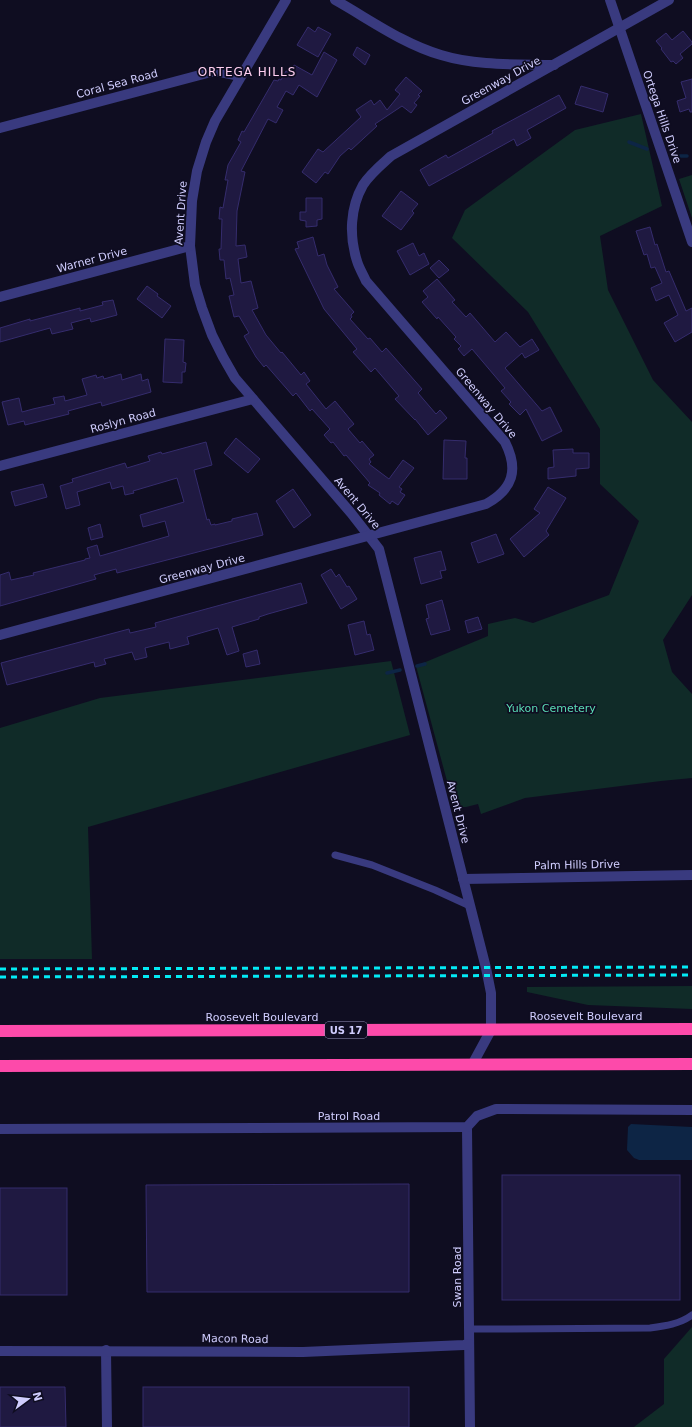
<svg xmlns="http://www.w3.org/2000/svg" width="692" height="1427" viewBox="0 0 692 1427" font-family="'DejaVu Sans',sans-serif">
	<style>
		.green { fill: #102b28 }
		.water { fill: #0d2545 }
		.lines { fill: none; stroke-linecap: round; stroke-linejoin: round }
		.stream { stroke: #0d2545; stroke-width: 3.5 }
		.building { fill: #1f1941; stroke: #352c6d }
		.lane { stroke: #393a7f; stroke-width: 7 }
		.street { stroke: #393a7f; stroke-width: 10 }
		.highway { stroke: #fd4aaa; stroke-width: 12 }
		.rail { stroke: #03ebf5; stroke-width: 3; stroke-dasharray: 6 5; stroke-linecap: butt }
		.labels { text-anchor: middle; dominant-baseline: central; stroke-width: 3.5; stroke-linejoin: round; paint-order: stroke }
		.shield { fill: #0f0d21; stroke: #9693bc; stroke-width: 1 }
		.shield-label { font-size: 10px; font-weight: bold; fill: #d0cdfe }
		.street-label { font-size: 11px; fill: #d0cdfe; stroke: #0f0d21 }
		.park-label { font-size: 11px; fill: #5addb5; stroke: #0f0d21 }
		.neighbourhood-label { font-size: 12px; letter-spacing: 1px; fill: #ffcff0; stroke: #0f0d21 }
	</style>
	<rect width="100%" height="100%" fill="#0f0d21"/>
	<!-- green -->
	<g class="green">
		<polygon points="641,114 662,206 600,236 608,290 653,380 692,422 692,595 663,640 672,672 692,694 692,778 661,781 525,798 481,814 478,804 466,807 454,807 416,666 488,636 488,624 515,618 533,623 609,595 639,521 600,484 600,429 528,312 452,238 465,210 575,130"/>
		<polygon points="692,175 692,218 679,179"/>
		<polygon points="391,661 410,735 88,827 92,959 0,959 0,728 100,698"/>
		<polygon points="692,986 692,1009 588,1005 527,992 527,987"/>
		<polygon points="692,1327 692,1427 634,1427 664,1404 664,1359"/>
	</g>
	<!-- water -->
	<polygon class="water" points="631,1124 692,1127 692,1160 639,1160 634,1158 627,1150 628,1127"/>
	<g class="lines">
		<!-- stream -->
		<g class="stream">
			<polyline points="629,142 647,149"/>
			<polyline points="673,156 687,156"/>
			<polyline points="417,666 425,664"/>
			<polyline points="387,673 400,670"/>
		</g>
	</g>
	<!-- building -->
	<g class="building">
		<polygon points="308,27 315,32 318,27 331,34 318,57 297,45"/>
		<polygon points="683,31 692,42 692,44 680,54 683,58 676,64 673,61 671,62 661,49 662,48 656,41 666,33 672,40"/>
		<polygon points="357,47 370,55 365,65 353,55"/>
		<polygon points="324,52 337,60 317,97 299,85 293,95 286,91 277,107 283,110 276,123 268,119 241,171 245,172 237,211 236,246 245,245 247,257 238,259 241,283 251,281 258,308 252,310 266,335 281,353 282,352 301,375 304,372 310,381 306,384 326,409 335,401 354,424 348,429 360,443 362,441 374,455 369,459 371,462 369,464 389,479 403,460 414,468 399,487 402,489 400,492 405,495 398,505 392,501 390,504 379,495 380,493 368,485 370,483 346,455 344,456 333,442 331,443 324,435 330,429 312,409 310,411 296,393 293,396 266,365 264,367 256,357 244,336 249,333 239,316 234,317 229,296 234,295 230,278 226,279 224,260 220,260 219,249 221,249 222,219 219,219 220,207 223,208 228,180 225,180 228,165 241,142 238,140 242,131 244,132 274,80 278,81 279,79 281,80 286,71 290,73 294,65 312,75"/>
		<polygon points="406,77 422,91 418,95 420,96 414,103 417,105 411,113 402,106 375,124 377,126 351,150 349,148 340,156 328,174 325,172 316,183 302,172 318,149 323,152 361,117 356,110 371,100 374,105 380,100 387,110 400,94 395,90"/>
		<polygon points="692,79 692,112 690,112 689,109 680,112 677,101 686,98 681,82"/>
		<polygon points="581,86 608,94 603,112 575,104"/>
		<polygon points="559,95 566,108 527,130 531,138 517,146 514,139 429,186 420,170 446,155 448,158 493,133 492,131"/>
		<polygon points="401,191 418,204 412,211 414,213 401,230 382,216"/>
		<polygon points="306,198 322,198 322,219 317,220 317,226 306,227 306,221 300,220 300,212 306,212"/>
		<polygon points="650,227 655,245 657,244 666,272 669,271 686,311 692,308 692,332 675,342 664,323 678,315 669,295 656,301 651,288 662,283 655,267 651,268 647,254 644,255 636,231"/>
		<polygon points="313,237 318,256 324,254 327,265 338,287 334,289 354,312 351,315 352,317 350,319 368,339 370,338 382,352 386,348 422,389 418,393 436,414 440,410 447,418 428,435 415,419 415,420 395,399 399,396 375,368 371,372 353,352 357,349 324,309 295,249 299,248 297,242"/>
		<polygon points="413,243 419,256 424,253 429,264 410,275 397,251"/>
		<polygon points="439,260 449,270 439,278 430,268"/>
		<polygon points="437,279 455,300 452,302 466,317 470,313 495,342 506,332 520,347 532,339 539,350 525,358 522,353 505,368 542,411 550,407 562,431 542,441 526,409 520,415 509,404 511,402 501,391 505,388 472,349 464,356 458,349 461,346 454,339 456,337 438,317 437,319 422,302 428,297 423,291"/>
		<polygon points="147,286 158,294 157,296 171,306 162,318 137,299"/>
		<polygon points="113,300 117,315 91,322 90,318 71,323 73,329 52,334 50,328 0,342 0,328 30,319 30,321 80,308 80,311 103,305 102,302"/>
		<polygon points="165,339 184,340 183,362 186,363 185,372 182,372 182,383 163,382"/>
		<polygon points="121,374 122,380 141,374 142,381 148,379 151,392 102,406 101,402 68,411 69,414 25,425 24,421 8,425 2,402 19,398 22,412 33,409 55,404 53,398 64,396 65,401 87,395 82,379 96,375 97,378 103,376 104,379"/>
		<polygon points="236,438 260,459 248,473 224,453"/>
		<polygon points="444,440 466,441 465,458 467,458 467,479 443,479"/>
		<polygon points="206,442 212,465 194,470 207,520 209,519 211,525 215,524 215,525 232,521 232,519 257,513 263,535 117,573 116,569 94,575 96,579 0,606 0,575 9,572 11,580 34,575 33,573 85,560 85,559 90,558 87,548 97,545 100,556 169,536 165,521 143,527 140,515 184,502 177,478 133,491 134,493 125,495 123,486 112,489 110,482 77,492 80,505 66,509 60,486 73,482 72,479 125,463 127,468 150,461 148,456 161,452 162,454"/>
		<polygon points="573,449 573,453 589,453 589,468 576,469 576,476 548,479 548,468 554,467 553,450"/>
		<polygon points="43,484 47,497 15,506 11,492"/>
		<polygon points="548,487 566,498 546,531 549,535 524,557 510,539 540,513 534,509"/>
		<polygon points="293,489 311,515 294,528 276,501"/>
		<polygon points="100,524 103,537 91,540 88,528"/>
		<polygon points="496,534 504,554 478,563 471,543"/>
		<polygon points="441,551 446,570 440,571 442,578 421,584 414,558"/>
		<polygon points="331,569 336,577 339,574 347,587 349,586 357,599 341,609 321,575"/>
		<polygon points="301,583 307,603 268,614 259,617 259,619 232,627 239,651 227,655 218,628 187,637 189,644 170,649 169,642 145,648 147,657 135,660 132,652 104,659 106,664 95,667 94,662 7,685 1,663 129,629 130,633 156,627 155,623"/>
		<polygon points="442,600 450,630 431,635 426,619 429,618 426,605"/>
		<polygon points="478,617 482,629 468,633 465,621"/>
		<polygon points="364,621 367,635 370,634 374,650 355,655 348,625"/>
		<polygon points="257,650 260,664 246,667 243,654"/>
		<rect x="502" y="1175" width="178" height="125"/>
		<polygon points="409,1184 409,1292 147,1292 146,1185"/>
		<rect x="0" y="1188" width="67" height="107"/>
		<polygon points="0,1387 65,1387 66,1427 0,1427"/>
		<rect x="143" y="1387" width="266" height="40"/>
	</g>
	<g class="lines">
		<!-- lane -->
		<g class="lane">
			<polyline points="335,855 372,865 435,890 470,906"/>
			<path d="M 469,1329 L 510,1329 L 650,1328 C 665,1326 680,1324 692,1315"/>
		</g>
		<!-- street -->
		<g class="street">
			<polyline points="286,0 215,121 206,142 197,171 192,201 190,246 195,285 202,308 212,335 223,357 235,378 351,513 379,549 486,968 491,993 491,1030 472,1065"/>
			<path d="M 335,0 C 369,19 403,44 441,55 C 477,66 516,64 554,65"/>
			<polyline points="610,0 692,242"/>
			<polyline points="0,128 215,71 240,76"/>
			<polyline points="0,297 190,246"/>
			<polyline points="0,466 253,399"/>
			<path d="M 0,635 L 486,504 C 513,489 519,470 505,442 L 366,281 C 363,274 359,268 357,261 C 349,236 350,208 363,185 C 370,174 381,165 391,156 L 669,0"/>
			<polyline points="463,879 692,875"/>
			<polyline points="467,1127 470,1427"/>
			<polyline points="0,1129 467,1127 477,1116 496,1109 692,1110"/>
			<polyline points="106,1350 107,1427"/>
			<polyline points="0,1351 303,1352 464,1345 469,1344"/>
		</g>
		<!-- highway -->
		<g class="highway">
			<polyline points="0,1031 692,1029"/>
			<polyline points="0,1066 692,1064"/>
		</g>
		<!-- rail -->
		<g class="rail">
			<polyline points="0,969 692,967"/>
			<polyline points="0,977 692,975"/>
		</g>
	</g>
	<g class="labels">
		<!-- shield labels -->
		<rect class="shield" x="325" y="1022" width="42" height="16" rx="3"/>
		<g class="shield-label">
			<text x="346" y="1030">US 17</text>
		</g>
		<!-- street labels -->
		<g class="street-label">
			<text transform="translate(501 81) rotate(-29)">Greenway Drive</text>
			<text transform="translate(117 84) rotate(-15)">Coral Sea Road</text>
			<text transform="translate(662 117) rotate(71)">Ortega Hills Drive</text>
			<text transform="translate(181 213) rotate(-86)">Avent Drive</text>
			<text transform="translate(92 260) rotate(-15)">Warner Drive</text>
			<text transform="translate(486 403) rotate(50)">Greenway Drive</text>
			<text transform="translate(123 421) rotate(-15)">Roslyn Road</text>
			<text transform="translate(357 503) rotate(50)">Avent Drive</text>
			<text transform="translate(202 569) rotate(-15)">Greenway Drive</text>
			<text transform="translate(458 812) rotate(76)">Avent Drive</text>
			<text transform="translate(577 865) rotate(-1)">Palm Hills Drive</text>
			<text x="586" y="1016">Roosevelt Boulevard</text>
			<text x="262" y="1017">Roosevelt Boulevard</text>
			<text x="349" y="1116">Patrol Road</text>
			<text transform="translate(457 1277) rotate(-90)">Swan Road</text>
			<text transform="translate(235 1339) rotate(1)">Macon Road</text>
		</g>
		<!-- park labels -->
		<g class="park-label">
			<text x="551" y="708">Yukon Cemetery</text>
		</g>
		<!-- neighbourhood labels -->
		<g class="neighbourhood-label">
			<text x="247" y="72">ORTEGA HILLS</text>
		</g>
	</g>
	<!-- north arrow -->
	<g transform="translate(28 1399) rotate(75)" stroke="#0f0d21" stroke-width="3" paint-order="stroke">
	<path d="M0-3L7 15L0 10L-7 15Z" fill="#d0cdfe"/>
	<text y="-6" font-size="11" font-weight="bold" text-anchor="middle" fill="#d0cdfe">N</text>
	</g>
</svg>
